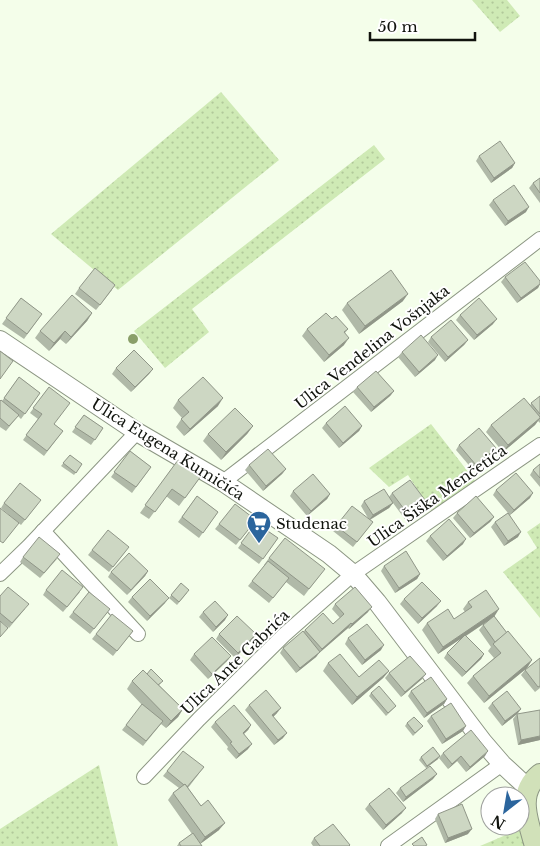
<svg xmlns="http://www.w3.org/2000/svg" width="540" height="846" viewBox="0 0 540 846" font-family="'Libre Baskerville',serif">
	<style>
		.grass { fill: url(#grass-dots) }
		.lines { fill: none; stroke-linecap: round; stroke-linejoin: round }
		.minor-casing { stroke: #8c9683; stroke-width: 16 }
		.tertiary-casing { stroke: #8c9683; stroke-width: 20 }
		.secondary-casing { stroke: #8c9683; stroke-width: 22 }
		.minor { stroke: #fff; stroke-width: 14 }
		.tertiary { stroke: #fff; stroke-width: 18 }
		.secondary { stroke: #d1e1b9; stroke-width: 20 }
		.tree { fill: #8a9f69 }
		.wall { fill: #b0b9a8 }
		.shaded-wall { fill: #909688 }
		.building { fill: #cdd7c3; stroke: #909688 }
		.labels { text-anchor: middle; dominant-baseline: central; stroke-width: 4; stroke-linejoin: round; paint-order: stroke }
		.street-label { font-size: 15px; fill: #10130d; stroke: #fff }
		.poi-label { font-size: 15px; fill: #10130d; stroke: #fff; text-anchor: start }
	</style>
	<defs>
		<pattern id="grass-dots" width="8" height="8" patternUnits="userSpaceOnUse" patternTransform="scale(1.25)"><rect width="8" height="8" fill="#cfeab5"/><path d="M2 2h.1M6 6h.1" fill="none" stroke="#b1c89a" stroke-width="1.8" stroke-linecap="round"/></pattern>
	</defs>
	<rect width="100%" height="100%" fill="#f4feea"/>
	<!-- grass -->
	<g class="grass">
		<polygon points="472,0 507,0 520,16 500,32"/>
		<polygon points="221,92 279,160 118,290 51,234"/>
		<polygon points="374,145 385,159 192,309 209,332 165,368 134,331"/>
		<polygon points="431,424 479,486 435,517 408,475 389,487 369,468"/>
		<polygon points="540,523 540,618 503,572 537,548 527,532"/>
		<polygon points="99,765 118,846 0,846 0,829"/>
		<polygon points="522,828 527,846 480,846"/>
	</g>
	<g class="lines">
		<defs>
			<g id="minor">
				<polyline points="223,482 540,239"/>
				<polyline points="43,531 138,634"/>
				<polyline points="0,574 29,546 137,432"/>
				<polyline points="144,777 199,719 284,635 353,574 540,445"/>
				<polyline points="388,846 502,764"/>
			</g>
			<polyline id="tertiary" points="0,340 137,432 223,482 329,554 353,574 377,602 483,742 502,764 528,788"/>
			<path id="secondary" d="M 535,846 C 528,821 516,793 540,774"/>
		</defs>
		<!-- minor casing -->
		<use href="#minor" class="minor-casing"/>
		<!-- tertiary casing -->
		<use href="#tertiary" class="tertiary-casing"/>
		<!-- secondary casing -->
		<use href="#secondary" class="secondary-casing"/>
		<!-- minor -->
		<use href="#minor" class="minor"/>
		<!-- tertiary -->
		<use href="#tertiary" class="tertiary"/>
		<!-- secondary -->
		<use href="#secondary" class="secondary"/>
	</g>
	<!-- trees -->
	<circle class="tree" cx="133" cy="339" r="5"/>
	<!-- wall -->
	<g class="wall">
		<polygon points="479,156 515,163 512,168 491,183 476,161"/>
		<polygon points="540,178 540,203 529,188 533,183"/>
		<polygon points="493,200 526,212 505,226 489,205"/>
		<polygon points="505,277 540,281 540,284 538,288 517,303 501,282"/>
		<polygon points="79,288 112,290 96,310 75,294"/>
		<polygon points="21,298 42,314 24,339 2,324"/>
		<polygon points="403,301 359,334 342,310 347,303"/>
		<polygon points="92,313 87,321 66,344 60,339 49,351 35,338 40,331"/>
		<polygon points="460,315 493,324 474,340 456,320"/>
		<polygon points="332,319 348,329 345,333 344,345 324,362 302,336 307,329"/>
		<polygon points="431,337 468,340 464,345 445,362 428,342"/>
		<polygon points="402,352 435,360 415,377 398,357"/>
		<polygon points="116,368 153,369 149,374 131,392 112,374"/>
		<polygon points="19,377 40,393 21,419 18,416 6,431 0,427 0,401 2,401"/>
		<polygon points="49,387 54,424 63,431 44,456 23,440 38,419 30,413"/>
		<polygon points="357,387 394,391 390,396 371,412 353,392"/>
		<polygon points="540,396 540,423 538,421 535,425 503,452 486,432 491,425 530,405"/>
		<polygon points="178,400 218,406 184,436 176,427 182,418 173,408"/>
		<polygon points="84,415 103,428 91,445 72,432"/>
		<polygon points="326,423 362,426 359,431 339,448 322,428"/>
		<polygon points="253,426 247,434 221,460 203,441 208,434"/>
		<polygon points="459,445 496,448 492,453 473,470 456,450"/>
		<polygon points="130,451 151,467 132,493 111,477"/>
		<polygon points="70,455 82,464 74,475 61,466"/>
		<polygon points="178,460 201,476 179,506 166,496 149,519 140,513"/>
		<polygon points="540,464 540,487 530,475 533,470"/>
		<polygon points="249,465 286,469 282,474 263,491 245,470"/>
		<polygon points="496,490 530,498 510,515 518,537 504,546 491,527 495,522 508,513 493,495"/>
		<polygon points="293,491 330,494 327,499 307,516 290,496"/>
		<polygon points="392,493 425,509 407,522 393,503 389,508 370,520 373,522 353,547 333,531 336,526 368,518 361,506 364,501 389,497"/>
		<polygon points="197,496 218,512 199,538 178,522"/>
		<polygon points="4,503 37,505 21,525 1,508"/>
		<polygon points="457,513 494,517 490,522 470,538 453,518"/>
		<polygon points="256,523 278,538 259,564 238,548"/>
		<polygon points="219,524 252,525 236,545 215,529"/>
		<polygon points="430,536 463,544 443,561 426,541"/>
		<polygon points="92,550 125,552 109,572 88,555"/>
		<polygon points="23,557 57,559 40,578 20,562"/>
		<polygon points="269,558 319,576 304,596 286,582 269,603 248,586 265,565 264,565"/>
		<polygon points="384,566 420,574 417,579 395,593 381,571"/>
		<polygon points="148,571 145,576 127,595 108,577 111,572"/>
		<polygon points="181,583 187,593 177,605 169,598"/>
		<polygon points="46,590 80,592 63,612 43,595"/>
		<polygon points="0,596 25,609 9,628 0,621"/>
		<polygon points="132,597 165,603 147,621 128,602"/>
		<polygon points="404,599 437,606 418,624 400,604"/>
		<polygon points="468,602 494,616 507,633 532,660 527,668 484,703 467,683 473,676 494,658 488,651 491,647 479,630 483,625 489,620 466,636 484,654 481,659 462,677 444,658 447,653 464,636 438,654 422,630 427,623 454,619 465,612 463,609"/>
		<polygon points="335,604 368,612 349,629 348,628 318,654 316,657 296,673 280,653 283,648 305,630 333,624 340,618 332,609"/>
		<polygon points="110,609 90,634 69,617 73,612"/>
		<polygon points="203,612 225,620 213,632 199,617"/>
		<polygon points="133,631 113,656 92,639 96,634"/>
		<polygon points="219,634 256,634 253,639 235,658 216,639"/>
		<polygon points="348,638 381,650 362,665 345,644"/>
		<polygon points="194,654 231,656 227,661 208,679 190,660"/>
		<polygon points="540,658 540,688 535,692 521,675 525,670"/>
		<polygon points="328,663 359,677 389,671 383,678 352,705 323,671"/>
		<polygon points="389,673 422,679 401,697 385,678"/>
		<polygon points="147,674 161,683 159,685 183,709 178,717 166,728 161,724 143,746 122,730 126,725 143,706 127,689 132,681"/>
		<polygon points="411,691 447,699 444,704 424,718 408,696"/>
		<polygon points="371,693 396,706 386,716 369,696"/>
		<polygon points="492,703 521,709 517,714 502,726 488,708"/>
		<polygon points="249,705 277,713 273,717 283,738 274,745 245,710"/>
		<polygon points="517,714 540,740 518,745 513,719"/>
		<polygon points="431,716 463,731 442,744 427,721"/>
		<polygon points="215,722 251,725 248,730 244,734 248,749 236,759 227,749 228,747 211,727"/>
		<polygon points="407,723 423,726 413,736 405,726"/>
		<polygon points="443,753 485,756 466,772 457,761 448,769 439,758"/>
		<polygon points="421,757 438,759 426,768 419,760"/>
		<polygon points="204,767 188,788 219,830 200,844 202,846 177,846 179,843 192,834 168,800 173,793 179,788 163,776 167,771"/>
		<polygon points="433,779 403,802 396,793 400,788"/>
		<polygon points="490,797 490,817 484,803 488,798"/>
		<polygon points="369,804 402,813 383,830 365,809"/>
		<polygon points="438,814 468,834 445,843 435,819"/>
		<polygon points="314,838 350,846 313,846 311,843"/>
	</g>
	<!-- shaded-wall -->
	<g class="shaded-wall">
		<polygon points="515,163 512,168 491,183 494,178"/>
		<polygon points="529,207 526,212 505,226 508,221"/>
		<polygon points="540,284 538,288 517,303 521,298"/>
		<polygon points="408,294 403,301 359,334 365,326"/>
		<polygon points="92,313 87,321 66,344 71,337"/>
		<polygon points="497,319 493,324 474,340 477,335"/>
		<polygon points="65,331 60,339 49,351 54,343"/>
		<polygon points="349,338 344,345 324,362 329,355"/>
		<polygon points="468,340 464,345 445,362 448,357"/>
		<polygon points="438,355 435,360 415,377 419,372"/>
		<polygon points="153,369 149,374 131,392 135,387"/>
		<polygon points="394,391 390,396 371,412 374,407"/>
		<polygon points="223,398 218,406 184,436 190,429"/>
		<polygon points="540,418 535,425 503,452 508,445"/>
		<polygon points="253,426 247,434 221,460 226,452"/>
		<polygon points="362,426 359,431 339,448 343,443"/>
		<polygon points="496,448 492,453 473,470 476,465"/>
		<polygon points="286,469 282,474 263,491 266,486"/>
		<polygon points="533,493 530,498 510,515 514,510"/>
		<polygon points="330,494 327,499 307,516 311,511"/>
		<polygon points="393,503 389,508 369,520 373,515"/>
		<polygon points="428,504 425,509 407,522 410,517"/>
		<polygon points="494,517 490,522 470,538 474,533"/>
		<polygon points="521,532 518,537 504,546 508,541"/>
		<polygon points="466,539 463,544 443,561 447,556"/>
		<polygon points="148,571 145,576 127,595 131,590"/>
		<polygon points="420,574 417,579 395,593 399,588"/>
		<polygon points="169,598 165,603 147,621 150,616"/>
		<polygon points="441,601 437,606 418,624 422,618"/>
		<polygon points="372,607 368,612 349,629 352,624"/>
		<polygon points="499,609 494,617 438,654 443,647"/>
		<polygon points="228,615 225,620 213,632 216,627"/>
		<polygon points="351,623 348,628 318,654 322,649"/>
		<polygon points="256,634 253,639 235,658 238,653"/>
		<polygon points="384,645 381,650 362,665 365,660"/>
		<polygon points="320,652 316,657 296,673 300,668"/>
		<polygon points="484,654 481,659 462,677 466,672"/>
		<polygon points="231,656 227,661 208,679 212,674"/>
		<polygon points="532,660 527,668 484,703 489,696"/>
		<polygon points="389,671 383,678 352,705 357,697"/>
		<polygon points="426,674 422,679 401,697 405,692"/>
		<polygon points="447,699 444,704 424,718 427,713"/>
		<polygon points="281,708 277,713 269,721 272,715"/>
		<polygon points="183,709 178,717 166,728 171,721"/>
		<polygon points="521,709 517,714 502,726 505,721"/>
		<polygon points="251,725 248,730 239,738 243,733"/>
		<polygon points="466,726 463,731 442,744 446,739"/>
		<polygon points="287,733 283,738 274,745 278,740"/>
		<polygon points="540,736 540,740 518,745 521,740"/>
		<polygon points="252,744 248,749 236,759 239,754"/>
		<polygon points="488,751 485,756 466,772 470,767"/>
		<polygon points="440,756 438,759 426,768 427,766"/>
		<polygon points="461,756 457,761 448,769 452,764"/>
		<polygon points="437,774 433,779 403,802 406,797"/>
		<polygon points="406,808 402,813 383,830 386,825"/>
		<polygon points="225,823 219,830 200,844 205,837"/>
		<polygon points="472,829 468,834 445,843 448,838"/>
	</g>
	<!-- building -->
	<g class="building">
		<polygon points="500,141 515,163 494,178 479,156"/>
		<polygon points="540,178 540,193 533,183"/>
		<polygon points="514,185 529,207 508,221 493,200"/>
		<polygon points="525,262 540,281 540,284 521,298 505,277"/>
		<polygon points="95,268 115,285 100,305 79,288"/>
		<polygon points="391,270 408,294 365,326 347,303"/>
		<polygon points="72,295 92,313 71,337 65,331 54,343 40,331"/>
		<polygon points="21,298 42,314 27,334 6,318"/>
		<polygon points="479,298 497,319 477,335 460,315"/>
		<polygon points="326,313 332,319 336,316 348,329 344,332 349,338 329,355 307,329"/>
		<polygon points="451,320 468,340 448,357 431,337"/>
		<polygon points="421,335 438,355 419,372 402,352"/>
		<polygon points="134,350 153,369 135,387 116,368"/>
		<polygon points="0,351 13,361 0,379"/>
		<polygon points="376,371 394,391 374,407 357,387"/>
		<polygon points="19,377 40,393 25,414 4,398"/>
		<polygon points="203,377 223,398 190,429 181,419 189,412 178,400"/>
		<polygon points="49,387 70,403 54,424 63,431 47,451 26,435 42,414 33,408"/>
		<polygon points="540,396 540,414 531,403"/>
		<polygon points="524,398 540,417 540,418 508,445 491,425"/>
		<polygon points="1,400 19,415 9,426 0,418 0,401"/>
		<polygon points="345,406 362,426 343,443 326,423"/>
		<polygon points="235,408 253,426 226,452 208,434"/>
		<polygon points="84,415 103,428 95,440 75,427"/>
		<polygon points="479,428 496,448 476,465 459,445"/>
		<polygon points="268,449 286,469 266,486 249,465"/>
		<polygon points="130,451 151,467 136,487 114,472"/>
		<polygon points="70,455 82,464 76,473 63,463"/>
		<polygon points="178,460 201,476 185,498 172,489 155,512 145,505"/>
		<polygon points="540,464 540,478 533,470"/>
		<polygon points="516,473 533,493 514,510 496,490"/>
		<polygon points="313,474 330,494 311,511 293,491"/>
		<polygon points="410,480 428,504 410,517 392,493"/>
		<polygon points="20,483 41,500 25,520 4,503"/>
		<polygon points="384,489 393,503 373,515 364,501"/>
		<polygon points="197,496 218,512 203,533 182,517"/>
		<polygon points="476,496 494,517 474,533 457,513"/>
		<polygon points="235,504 256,520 240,540 219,524"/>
		<polygon points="352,506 373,522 357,542 336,526"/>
		<polygon points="0,508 19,523 3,543 0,541"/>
		<polygon points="508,513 521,532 508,541 495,522"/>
		<polygon points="449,519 466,539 447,556 430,536"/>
		<polygon points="256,523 278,538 263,559 241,543"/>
		<polygon points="108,530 129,547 113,567 92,550"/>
		<polygon points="39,537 60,554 44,573 23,557"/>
		<polygon points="285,538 325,569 309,589 269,558"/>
		<polygon points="406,551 420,574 399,588 384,566"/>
		<polygon points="129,553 148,571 131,590 111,572"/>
		<polygon points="268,561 289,578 273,598 252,581"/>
		<polygon points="62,570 83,587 67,607 46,590"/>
		<polygon points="150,579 169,598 150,616 132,597"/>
		<polygon points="422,582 441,601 422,618 404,599"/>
		<polygon points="181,583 189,590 179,602 171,595"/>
		<polygon points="8,587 29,604 12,623 0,613 0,596"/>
		<polygon points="355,587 372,607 352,624 351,623 322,649 305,630 323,613 333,624 344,614 335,604"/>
		<polygon points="486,590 499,609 443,647 427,623 448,609 454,619 472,607 468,602"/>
		<polygon points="89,592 110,609 94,629 73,612"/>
		<polygon points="215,601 228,615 216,627 203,612"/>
		<polygon points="112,614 133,631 117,651 96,634"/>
		<polygon points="237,616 256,634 238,653 219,634"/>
		<polygon points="494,616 507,633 495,642 483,625"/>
		<polygon points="0,621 8,628 0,637"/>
		<polygon points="367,624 384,645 365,660 348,638"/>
		<polygon points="303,631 320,652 300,668 283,648"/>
		<polygon points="508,631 532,660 489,696 473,676 501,653 493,644"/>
		<polygon points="465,635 484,654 466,672 447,653"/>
		<polygon points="212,637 231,656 212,674 194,654"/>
		<polygon points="340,654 359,677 379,660 389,671 357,697 328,663"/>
		<polygon points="410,656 426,674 405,692 389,673"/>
		<polygon points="540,658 540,686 538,687 525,670"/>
		<polygon points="151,669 163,681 158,685 147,674"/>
		<polygon points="143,670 183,709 171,721 132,681"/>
		<polygon points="431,677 447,699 427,713 411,691"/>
		<polygon points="379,686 396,706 388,713 371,693"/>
		<polygon points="266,690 281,708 272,715 287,733 278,740 249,705"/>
		<polygon points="507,691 521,709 505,721 492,703"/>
		<polygon points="451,703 466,726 446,739 431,716"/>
		<polygon points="142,704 163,721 146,741 126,725"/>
		<polygon points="234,705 251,725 243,733 252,744 239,754 230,743 232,742 215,722"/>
		<polygon points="540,710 540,736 521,740 517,714"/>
		<polygon points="414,717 423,726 415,733 407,723"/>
		<polygon points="471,730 488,751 470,767 461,756 452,764 443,753"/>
		<polygon points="433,747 440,756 427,766 421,757"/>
		<polygon points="183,751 204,767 187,787 185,784 184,785 167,771"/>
		<polygon points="430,766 437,774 406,797 400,788"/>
		<polygon points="185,784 201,806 208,800 225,823 205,837 173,793"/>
		<polygon points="389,788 406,808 386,825 369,804"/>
		<polygon points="512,788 515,796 492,796"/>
		<polygon points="462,804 472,829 448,838 438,814"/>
		<polygon points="333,824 350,845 349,846 320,846 314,838"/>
		<polygon points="193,833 202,846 181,846 179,843"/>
		<polygon points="422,837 427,845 425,846 414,846 412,844"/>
	</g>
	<!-- icons -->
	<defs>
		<symbol id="supermarket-pin" viewBox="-11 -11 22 30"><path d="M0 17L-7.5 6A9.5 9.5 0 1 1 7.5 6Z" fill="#2b659d" stroke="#fff"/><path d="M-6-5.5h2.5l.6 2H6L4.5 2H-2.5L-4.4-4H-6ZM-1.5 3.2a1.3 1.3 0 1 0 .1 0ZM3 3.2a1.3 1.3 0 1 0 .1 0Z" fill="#fff"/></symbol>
	</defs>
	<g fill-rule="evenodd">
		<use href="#supermarket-pin" x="245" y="509" width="28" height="38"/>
	</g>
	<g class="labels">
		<!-- street labels -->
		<g class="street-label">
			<text transform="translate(372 347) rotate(-38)">Ulica Vendelina Vošnjaka</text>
			<text transform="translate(168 449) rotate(32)">Ulica Eugena Kumičića</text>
			<text transform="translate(437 496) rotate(-35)">Ulica Šiška Menčetića</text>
			<text transform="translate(235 662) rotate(-44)">Ulica Ante Gabrića</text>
		</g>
		<!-- poi labels -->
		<g class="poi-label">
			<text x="276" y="523">Studenac</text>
		</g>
	</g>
	<!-- north arrow -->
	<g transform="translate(505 811) rotate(211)"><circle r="24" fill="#ffffff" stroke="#9fa19e"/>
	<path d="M0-4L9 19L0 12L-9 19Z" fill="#2b659d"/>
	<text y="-8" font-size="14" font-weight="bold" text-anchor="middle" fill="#10130d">N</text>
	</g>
	<!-- scale -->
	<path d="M370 32v8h105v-8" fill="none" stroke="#10130d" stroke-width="2.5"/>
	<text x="378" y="32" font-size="15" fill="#10130d" stroke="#ffffff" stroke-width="4" paint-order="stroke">50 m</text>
</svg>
